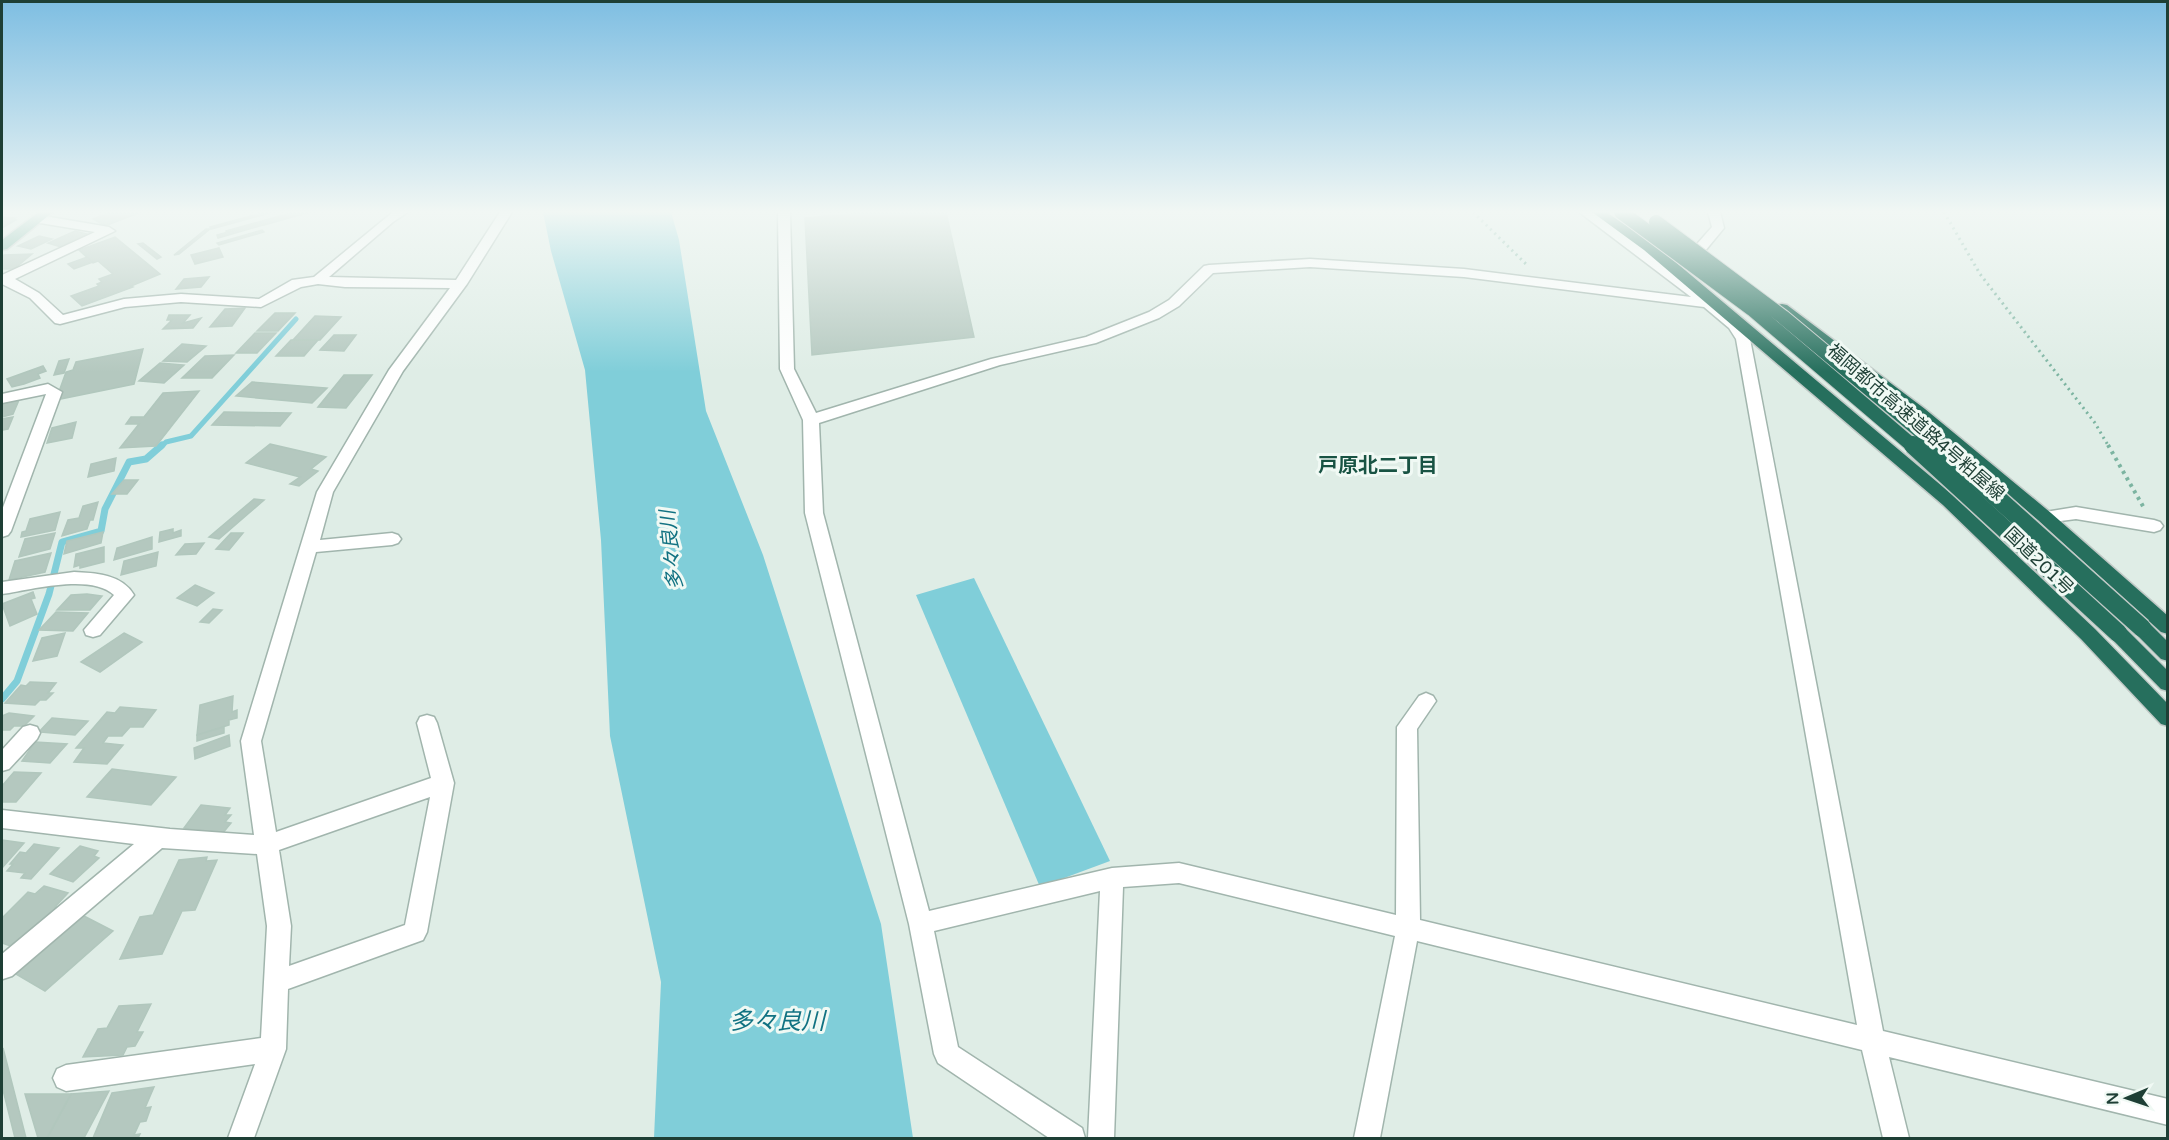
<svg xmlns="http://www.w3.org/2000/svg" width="2169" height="1140" viewBox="0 0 2169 1140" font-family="'Varela Round','Noto Sans JP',sans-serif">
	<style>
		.water { fill: #80ced9 }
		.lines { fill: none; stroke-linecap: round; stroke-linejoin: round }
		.stream-far1 { stroke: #80ced9; stroke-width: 5 }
		.stream { stroke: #80ced9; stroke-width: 7 }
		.building { fill: #b4c8bf; stroke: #b1c7bd; stroke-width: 1.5 }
		.minor-casing { stroke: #a1b5ad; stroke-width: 3 }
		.major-casing { stroke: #c0c9c6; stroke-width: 3 }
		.highway-casing { stroke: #c0c9c6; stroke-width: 3 }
		.path-far1 { stroke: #7cb4a1; stroke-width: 3; stroke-dasharray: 2 4; stroke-linecap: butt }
		.path { stroke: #7cb4a1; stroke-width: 4; stroke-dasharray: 3 4.5; stroke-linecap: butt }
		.minor { fill: #fff; fill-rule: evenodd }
		.major { fill: #5ea893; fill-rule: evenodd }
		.highway { fill: #266f5d; fill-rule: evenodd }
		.highway-bridge-far1-casing { stroke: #c0c9c6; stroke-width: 16; stroke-linecap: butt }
		.highway-bridge-casing { stroke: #c0c9c6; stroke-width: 21; stroke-linecap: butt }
		.highway-bridge-far1 { stroke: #266f5d; stroke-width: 14 }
		.highway-bridge { stroke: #266f5d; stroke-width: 18 }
		.labels { text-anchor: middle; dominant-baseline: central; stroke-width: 6; stroke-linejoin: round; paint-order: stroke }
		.street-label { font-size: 18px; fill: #1e3f35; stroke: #f0f9f4 }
		.neighbourhood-label { font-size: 20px; font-weight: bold; fill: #185343; stroke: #f0f9f4 }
		.water-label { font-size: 20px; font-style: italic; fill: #117282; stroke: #f0f9f4 }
		.near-water-label { font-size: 24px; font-style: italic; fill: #117282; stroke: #f0f9f4 }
	</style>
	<rect width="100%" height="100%" fill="#dfede6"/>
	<!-- water -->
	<g class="water">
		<polygon points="543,212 671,212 679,240 706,411 763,555 881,924 913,1138 654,1138 661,982 610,736 601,540 585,370 551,251"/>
		<polygon points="974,578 1110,861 1040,887 916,595"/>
	</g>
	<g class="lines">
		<!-- stream-far1 -->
		<polyline class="stream-far1" points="161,447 166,442 191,436 296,319"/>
		<!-- stream -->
		<polyline class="stream" points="2,699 17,681 49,594 62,542 101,531 105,509 129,462 146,459 162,445"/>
	</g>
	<!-- building -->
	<g class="building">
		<polygon points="112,212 141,212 105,226 93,219"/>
		<polygon points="265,212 273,212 211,229 210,227"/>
		<polygon points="294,212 310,212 264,225 263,223 227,233 226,231"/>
		<polygon points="874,212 946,212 974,337 812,355 805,218"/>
		<polygon points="2,217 15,218 13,219 16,220 2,228"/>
		<polygon points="262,223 263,225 218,238 217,235"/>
		<polygon points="206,229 210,229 179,254 174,255"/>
		<polygon points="262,230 264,232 219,245 217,243"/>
		<polygon points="75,231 87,234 61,247 48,243"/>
		<polygon points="39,236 52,239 31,249 18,246"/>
		<polygon points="115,237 160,274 131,286 133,287 82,306 71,296 99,286 97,284 102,282 99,279 113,274 98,261 93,263 79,250"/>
		<polygon points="143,243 161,257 157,259 138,244"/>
		<polygon points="219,248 223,257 195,264 191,255"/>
		<polygon points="32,254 14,269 2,269 2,257 4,255"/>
		<polygon points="87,257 93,262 74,269 68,264"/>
		<polygon points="209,277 201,287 176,289 184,279"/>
		<polygon points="245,308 232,326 210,327 225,309"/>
		<polygon points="275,313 295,313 278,331 257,331"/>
		<polygon points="169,315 190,315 183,323 201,318 193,328 163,329 172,320 167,320"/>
		<polygon points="315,316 341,317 320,340 293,340"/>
		<polygon points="255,333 276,333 257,353 236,353"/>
		<polygon points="334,335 356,335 344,351 320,350"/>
		<polygon points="291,340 318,340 304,356 276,356"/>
		<polygon points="182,344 206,346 187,362 163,361"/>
		<polygon points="143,349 134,384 56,400 66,372 73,370 76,362"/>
		<polygon points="234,355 212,378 182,378 205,356"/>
		<polygon points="69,359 64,373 54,375 59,361"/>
		<polygon points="160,363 184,365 164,383 139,381"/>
		<polygon points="43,366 46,371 38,374 40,378 24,384 12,387 7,379"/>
		<polygon points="344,375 372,375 346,408 318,407"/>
		<polygon points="252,382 327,388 312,403 236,396"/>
		<polygon points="199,391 156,446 120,448 139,424 126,424 131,417 144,417 163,393"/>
		<polygon points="19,400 13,414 2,417 2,403"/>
		<polygon points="224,412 291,413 280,426 212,425"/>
		<polygon points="13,417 8,429 2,430 2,419"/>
		<polygon points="76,422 72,438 47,443 52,428"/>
		<polygon points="270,444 326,457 311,469 318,471 299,486 290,484 300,477 246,463"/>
		<polygon points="116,458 114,471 88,477 91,464"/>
		<polygon points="124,480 138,480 127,494 112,494"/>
		<polygon points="254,499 264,500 219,539 209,537"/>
		<polygon points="98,502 93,520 90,520 87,529 62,536 68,520 79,518 83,506"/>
		<polygon points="60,512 55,530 21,537 22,532 26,531 30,519"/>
		<polygon points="173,529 173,533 181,530 181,536 159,542 160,532"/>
		<polygon points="103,532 101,543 64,554 67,541"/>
		<polygon points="55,533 50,549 19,557 25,539"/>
		<polygon points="231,533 243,533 229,550 216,549"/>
		<polygon points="152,537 152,549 114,560 117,548"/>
		<polygon points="204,543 196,554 176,555 185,544"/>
		<polygon points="104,547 104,562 80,568 80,565 74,567 76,554"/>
		<polygon points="158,552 156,566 121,575 124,561"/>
		<polygon points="51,553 45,572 9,580 15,561"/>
		<polygon points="195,585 214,593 197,606 177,598"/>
		<polygon points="33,592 35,598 31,599 37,614 10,626 2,604"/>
		<polygon points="87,594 102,596 90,610 57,610 71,595"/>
		<polygon points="213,609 222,610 209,623 200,622"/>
		<polygon points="56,612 88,613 73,631 39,630"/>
		<polygon points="65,633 57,656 33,661 42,638"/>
		<polygon points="124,633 142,642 100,672 81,662"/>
		<polygon points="30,682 56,683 48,693 53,693 46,700 40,700 35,705 5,703 21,685 26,686"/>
		<polygon points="233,696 232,712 237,710 237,718 229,720 229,725 197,735 200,705"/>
		<polygon points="120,707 156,710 143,727 130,727 122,736 108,736 103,743 123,745 107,764 74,762 84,748 76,748 107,712 115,713"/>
		<polygon points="9,713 34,716 24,726 14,726 10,730 2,730 2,716"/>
		<polygon points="52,718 88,721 75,735 39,732"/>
		<polygon points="224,727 224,733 197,741 197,735"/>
		<polygon points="229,735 230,746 195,759 194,748"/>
		<polygon points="35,742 67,744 50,763 22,761"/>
		<polygon points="112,769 176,777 151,805 87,797"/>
		<polygon points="14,772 41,773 16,802 2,802 2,786"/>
		<polygon points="201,805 230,808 225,815 231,815 225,822 231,823 222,834 184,828"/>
		<polygon points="2,840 24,843 2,868"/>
		<polygon points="34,844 59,848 31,879 21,878 25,873 7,871 13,864 10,864 20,852 26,853"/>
		<polygon points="80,846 98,851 94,856 99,858 73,882 50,874"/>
		<polygon points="207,857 206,861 217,860 195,910 182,911 162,954 120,959 140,917 153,915 179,860"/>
		<polygon points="44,886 68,893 55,907 62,908 16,948 2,943 2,918 28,892 35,894"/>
		<polygon points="82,915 113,931 45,991 14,973"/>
		<polygon points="151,1004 137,1032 143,1032 135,1046 127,1047 123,1055 83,1057 98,1029 107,1028 119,1006"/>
		<polygon points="3,1048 26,1138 15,1138 2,1086"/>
		<polygon points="154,1087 145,1108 151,1107 146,1121 140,1122 134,1135 140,1134 138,1138 93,1138 112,1093"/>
		<polygon points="109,1091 84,1138 47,1138 71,1094"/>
		<polygon points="25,1094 71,1094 47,1138 38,1138"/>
	</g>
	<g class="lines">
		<defs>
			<g id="minor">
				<path d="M 393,212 L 408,212 L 393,222 L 329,277 L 456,280 L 500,212 L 512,212 L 467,284 L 403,371 L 333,492 L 320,540 L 392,533 L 398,535 L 401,539 L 398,543 L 392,545 L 316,552 L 261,741 L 276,832 L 431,778 L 417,723 L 420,717 L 427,715 L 434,717 L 437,723 L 454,783 L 427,932 L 423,940 L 288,989 L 286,1049 L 254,1138 L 228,1138 L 255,1064 L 66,1091 L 57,1087 L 53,1078 L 57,1069 L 66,1065 L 261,1038 L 267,926 L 257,854 L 162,848 L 12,976 L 3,979 L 2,954 L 134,844 L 2,828 L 2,810 L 170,829 L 254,835 L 241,741 L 317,492 L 389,370 L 450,288 L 345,287 L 318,284 L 301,287 L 261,307 L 181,302 L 125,307 L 60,324 L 55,323 L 30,298 L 2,284 L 2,275 L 95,232 L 34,222 L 32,219 L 34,216 L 38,215 L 109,227 L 115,231 L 15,279 L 39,293 L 63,315 L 124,299 L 181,294 L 259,299 L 292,280 L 314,277 ZM 430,797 L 405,925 L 289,966 L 291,926 L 279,850 Z"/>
				<path d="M 778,212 L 790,212 L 794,369 L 816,413 L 991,359 L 1086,337 L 1149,312 L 1169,300 L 1204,266 L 1209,265 L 1310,259 L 1464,269 L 1691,297 L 1579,212 L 1593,212 L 1713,300 L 1739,322 L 1750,339 L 1883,1031 L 2168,1099 L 2168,1125 L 1889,1057 L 1909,1138 L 1883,1138 L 1862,1050 L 1417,941 L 1380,1138 L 1354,1138 L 1395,936 L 1179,883 L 1123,887 L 1114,1138 L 1088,1138 L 1100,891 L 934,931 L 958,1047 L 1082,1128 L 1085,1138 L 1049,1138 L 938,1063 L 934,1054 L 909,924 L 805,513 L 803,420 L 780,369 ZM 1310,267 L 1464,277 L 1704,307 L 1729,328 L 1736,339 L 1857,1025 L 1420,920 L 1417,729 L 1436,701 L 1433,696 L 1426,693 L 1419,696 L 1397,727 L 1396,915 L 1179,863 L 1112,868 L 929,911 L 823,513 L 819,423 L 1000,365 L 1096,343 L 1159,318 L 1179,306 L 1213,273 Z"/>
				<polygon points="1708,212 1720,212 1724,228 1705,251 1673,250 1672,247 1673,244 1697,244 1712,227"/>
				<polygon points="48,384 62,392 11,531 8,535 2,537 2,510 46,394 2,403 2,394"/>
				<polygon points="2076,507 2154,520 2160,522 2163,526 2160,530 2154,532 2076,519 2045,523 2039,521 2036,517 2039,513"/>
				<path d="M 74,572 C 95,573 122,574 134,595 L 100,635 L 93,637 L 86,635 L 84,630 L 114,595 C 91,573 30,590 2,594 L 2,582 Z"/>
				<polygon points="30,725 37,727 40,733 37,739 9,769 2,771 2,750 23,727"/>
			</g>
			<polygon id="major" points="39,212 53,212 7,249 2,250 2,240"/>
			<g id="highway">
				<polygon points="1592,212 1606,212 1654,244 1955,497 2095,629 2168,704 2168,726 2161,724 2081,639 1943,505 1644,250"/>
				<polygon points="1782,304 1787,305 1925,409 2051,513 2168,616 2168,634 2161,632 2039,521 1915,415 1777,311 1775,308 1777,305"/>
				<polygon points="2142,621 2149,623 2168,642 2168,661 2161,659 2135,633 2133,628 2135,623"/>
				<polygon points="2118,626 2125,628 2168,671 2168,691 2161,689 2111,638 2109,633 2111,628"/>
			</g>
		</defs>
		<!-- minor casing -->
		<use href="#minor" class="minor-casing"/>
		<!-- major casing -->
		<use href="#major" class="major-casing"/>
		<!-- highway casing -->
		<use href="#highway" class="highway-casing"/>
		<!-- path-far1 -->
		<g class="path-far1">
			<polyline points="1473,212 1528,266"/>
			<polyline points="1944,212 1980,274 2095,423 2109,447"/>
		</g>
		<!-- path -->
		<polyline class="path" points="2108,445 2144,508"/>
		<!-- minor -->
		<use href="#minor" class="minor"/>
		<!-- major -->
		<use href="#major" class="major"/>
		<!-- highway -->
		<use href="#highway" class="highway"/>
		<defs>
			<g id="highway-bridge-far1">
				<polyline points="1621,212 1752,309 1914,447"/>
				<polyline points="1656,222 1783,317 1939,447"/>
			</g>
			<g id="highway-bridge">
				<polyline points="1913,445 2118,633"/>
				<polyline points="1938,445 2142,628"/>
			</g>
		</defs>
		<!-- highway-bridge-far1 casing -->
		<use href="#highway-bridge-far1" class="highway-bridge-far1-casing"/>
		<!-- highway-bridge casing -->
		<use href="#highway-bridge" class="highway-bridge-casing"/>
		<!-- highway-bridge-far1 -->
		<use href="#highway-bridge-far1" class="highway-bridge-far1"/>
		<!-- highway-bridge -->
		<use href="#highway-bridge" class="highway-bridge"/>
	</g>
	<!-- sky -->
	<linearGradient id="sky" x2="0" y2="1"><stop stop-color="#7ebee2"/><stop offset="0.57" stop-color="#f1f7f4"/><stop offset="1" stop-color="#f1f7f4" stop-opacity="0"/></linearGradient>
	<rect width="2169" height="372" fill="url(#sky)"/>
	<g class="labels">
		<!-- street labels -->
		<g class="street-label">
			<text transform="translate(1916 422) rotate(41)">福岡都市高速道路4号粕屋線</text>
			<text transform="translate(2039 561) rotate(44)">国道201号</text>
		</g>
		<!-- neighbourhood labels -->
		<g class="neighbourhood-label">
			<text x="1378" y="466">戸原北二丁目</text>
		</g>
		<!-- water labels -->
		<g class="water-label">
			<text transform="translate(672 550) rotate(-96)">多々良川</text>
		</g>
		<!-- near-water labels -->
		<g class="near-water-label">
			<text x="777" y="1021">多々良川</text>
		</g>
	</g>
	<!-- border -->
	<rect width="2169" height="1140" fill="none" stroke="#1e3f35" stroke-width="6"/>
	<!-- north arrow -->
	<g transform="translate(2127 1098) rotate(268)" stroke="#f0f9f4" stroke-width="4.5" paint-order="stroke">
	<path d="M0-4.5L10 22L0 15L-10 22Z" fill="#1e3f35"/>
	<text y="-9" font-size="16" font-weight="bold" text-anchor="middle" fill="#1e3f35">N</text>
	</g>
</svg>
